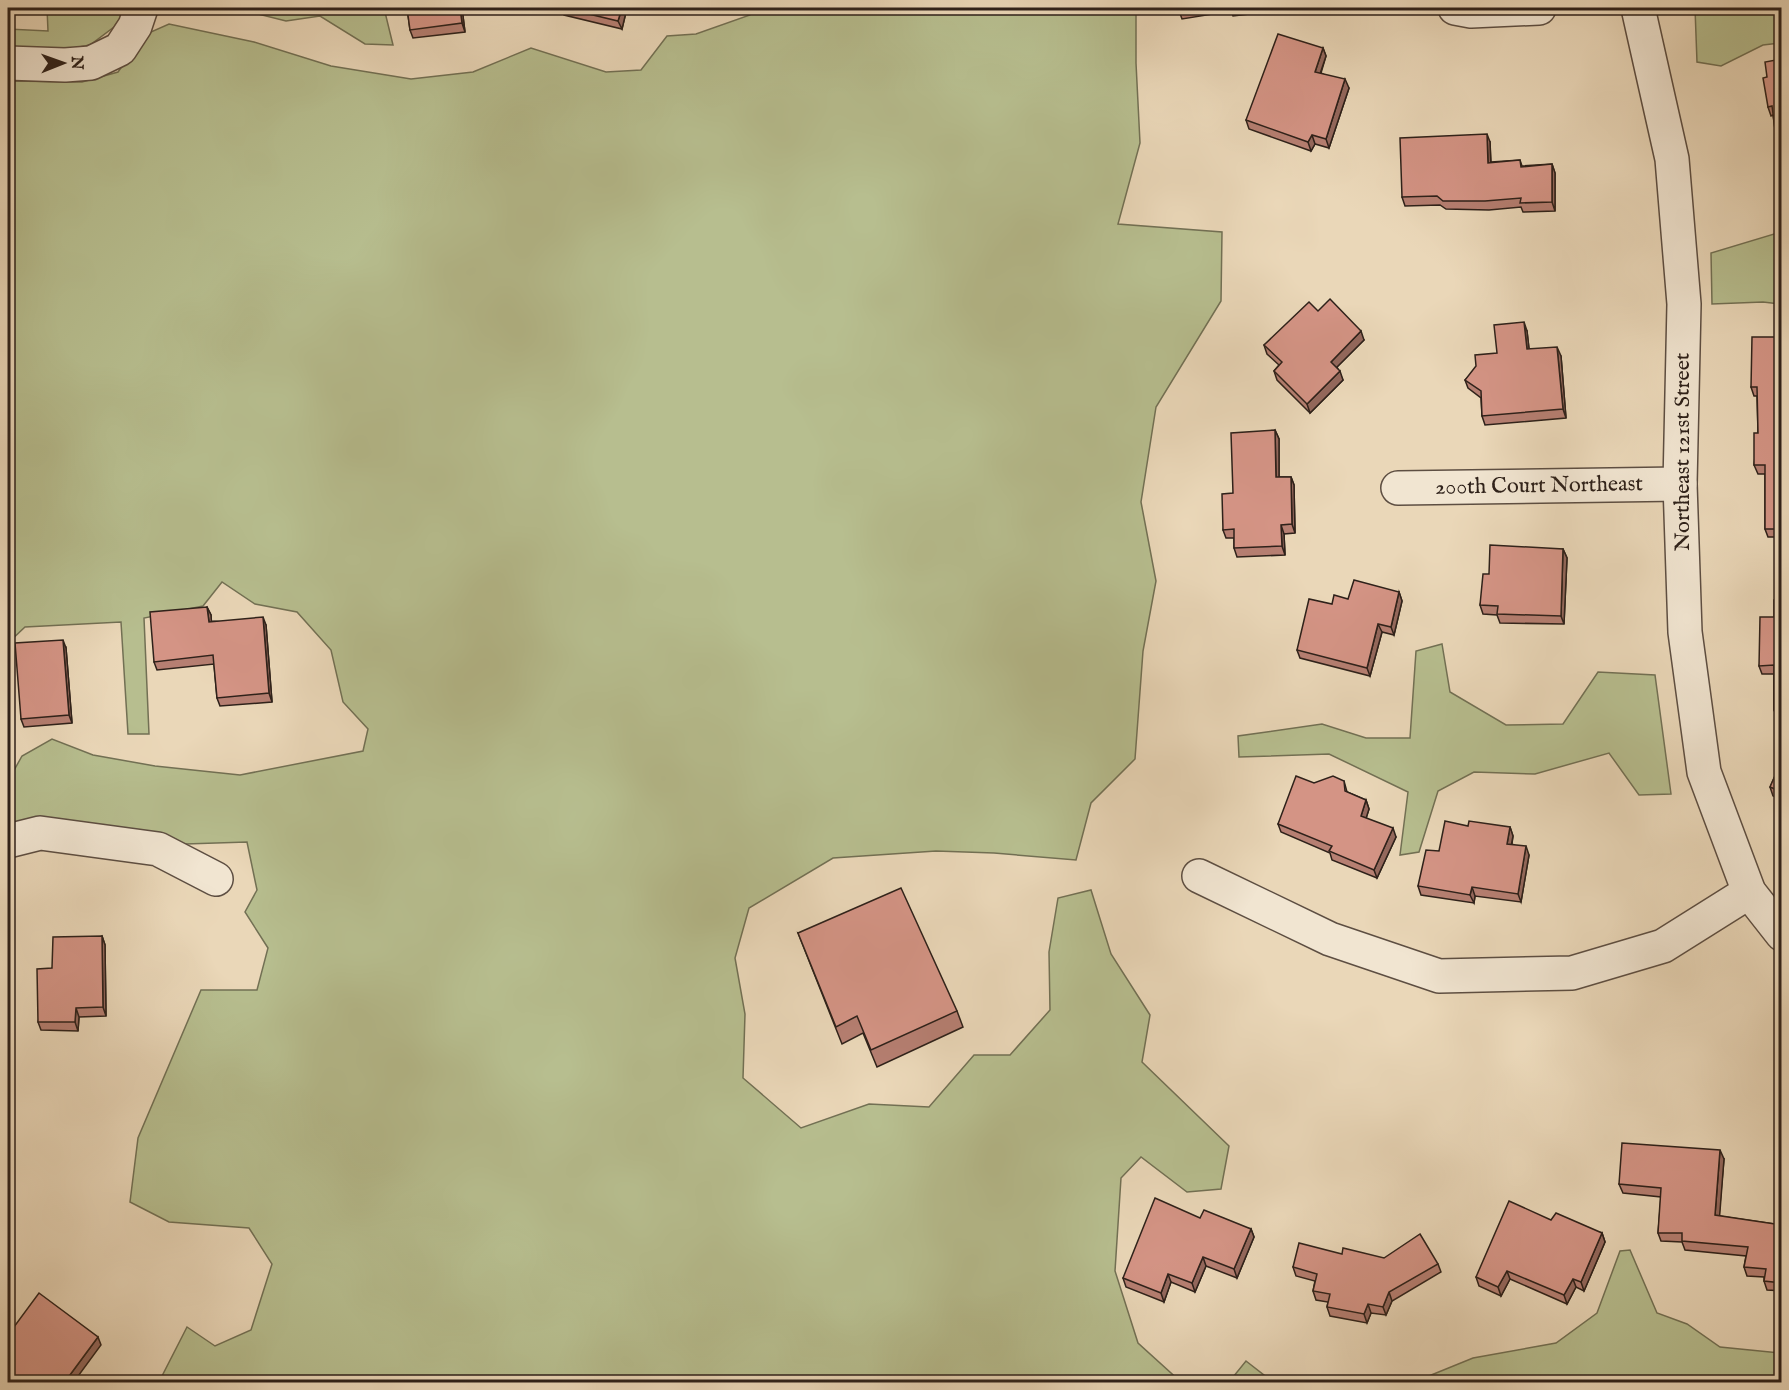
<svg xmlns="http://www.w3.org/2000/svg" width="1789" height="1390" viewBox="0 0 1789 1390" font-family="'IM FELL English',serif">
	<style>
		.green { fill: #b7be8f; stroke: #727054; stroke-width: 1.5 }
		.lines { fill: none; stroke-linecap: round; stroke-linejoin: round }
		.minor-casing { stroke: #5d4e42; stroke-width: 36 }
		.minor { stroke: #f1e5d1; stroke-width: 33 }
		.wall { fill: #b67f72; stroke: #2e211a; stroke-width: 1.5 }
		.shaded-wall { fill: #94685d; stroke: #2e211a; stroke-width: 1.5 }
		.building { fill: #d49485; stroke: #2e211a; stroke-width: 1.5 }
		.labels { text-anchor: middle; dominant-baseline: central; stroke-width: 4.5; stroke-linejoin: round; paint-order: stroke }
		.street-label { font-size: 22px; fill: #2e211a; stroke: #f1e5d1 }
	</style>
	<rect width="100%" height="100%" fill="#ead7b8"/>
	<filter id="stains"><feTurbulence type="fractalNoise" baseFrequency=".00333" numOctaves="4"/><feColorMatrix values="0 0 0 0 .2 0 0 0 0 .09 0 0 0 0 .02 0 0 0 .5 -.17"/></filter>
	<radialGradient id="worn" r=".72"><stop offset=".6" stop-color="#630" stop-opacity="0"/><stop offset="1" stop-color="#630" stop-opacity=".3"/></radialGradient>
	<!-- green -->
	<g class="green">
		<polygon points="47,8 127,8 114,27 90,45 46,53 8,53 8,29 48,31"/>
		<polygon points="234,8 384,8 393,45 365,44 320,16 286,21"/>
		<polygon points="752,8 1136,8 1136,63 1140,143 1118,224 1222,232 1221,301 1156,407 1141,502 1156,581 1143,651 1135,759 1091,803 1076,860 994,853 936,851 833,858 749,908 735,958 745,1014 743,1078 801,1128 869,1104 929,1107 974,1055 1010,1055 1050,1010 1049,952 1058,898 1091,890 1111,954 1150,1015 1142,1062 1229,1146 1221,1189 1187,1192 1141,1157 1121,1178 1115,1271 1138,1343 1181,1382 1185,1382 160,1382 160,1380 187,1327 215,1346 251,1330 272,1264 249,1228 169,1222 130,1202 138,1138 201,990 257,990 268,948 245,912 257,890 247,842 185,844 8,827 8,781 22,756 52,739 93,755 155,766 240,775 363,751 368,729 343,702 331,650 297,612 255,604 222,582 203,606 144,618 149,734 128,734 121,622 25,627 8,643 8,81 82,82 118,72 144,35 169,24 254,42 331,66 411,79 473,72 531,48 606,72 641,70 667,36 696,34 750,15"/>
		<polygon points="1695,8 1781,8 1781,43 1763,45 1721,66 1697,62"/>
		<polygon points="1781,232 1781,304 1763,302 1712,304 1711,253"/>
		<polygon points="1442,644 1450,692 1506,725 1563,724 1598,672 1655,675 1671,794 1639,795 1609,753 1535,774 1474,772 1438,791 1419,852 1400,855 1408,792 1329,754 1239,757 1238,736 1322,724 1366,738 1410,738 1416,651"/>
		<polygon points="1630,1250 1657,1313 1687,1324 1720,1347 1781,1353 1781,1382 1414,1382 1473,1358 1556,1343 1597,1313 1620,1251"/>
		<polygon points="1246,1361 1273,1382 1229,1382"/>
	</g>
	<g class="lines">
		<defs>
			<g id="minor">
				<polyline points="1455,8 1471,11 1539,8"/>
				<polyline points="1638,8 1672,159 1684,304 1680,484 1685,632 1704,772 1749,892 1782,934"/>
				<polyline points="8,63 65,65 91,63 120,49 135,26 141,8"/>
				<polyline points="1398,488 1680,484"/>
				<polyline points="8,841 40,833 158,849 216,879"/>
				<polyline points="1199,876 1330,939 1439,976 1572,973 1663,946 1749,892"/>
			</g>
		</defs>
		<!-- minor casing -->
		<use href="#minor" class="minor-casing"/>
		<!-- minor -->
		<use href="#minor" class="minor"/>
	</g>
	<!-- wall -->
	<g class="wall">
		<polygon points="407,8 462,8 465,32 413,38 410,30"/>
		<polygon points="561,8 627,8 622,29 564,15"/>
		<polygon points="1178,8 1265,8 1266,12 1233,16 1231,11 1182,19"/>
		<polygon points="1323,48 1326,56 1321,73 1349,88 1329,148 1315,144 1311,151 1249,129 1246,120"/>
		<polygon points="1782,59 1782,146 1779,146 1776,137 1773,115 1771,116 1768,107 1767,77"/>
		<polygon points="1490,142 1491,162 1520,160 1522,166 1552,164 1555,173 1555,211 1523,212 1521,207 1489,210 1446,209 1440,205 1405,206 1402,197"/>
		<polygon points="1318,311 1364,340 1337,367 1343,380 1310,413 1277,380 1274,371 1279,365 1267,354 1264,345"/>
		<polygon points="1782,323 1782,537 1768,537 1765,529 1765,474 1758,474 1754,465 1758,433 1757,396 1754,396 1751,387 1777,337"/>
		<polygon points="1527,331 1529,349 1561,356 1566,418 1485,425 1482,416 1481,398 1468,388 1465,380 1497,353"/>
		<polygon points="1275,430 1279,439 1279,477 1291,477 1294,485 1295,533 1284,534 1285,555 1237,557 1234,548 1234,538 1226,538 1223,530 1233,493"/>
		<polygon points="1563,549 1567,558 1564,624 1500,623 1497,615 1483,614 1480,605 1489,574"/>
		<polygon points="1399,592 1402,601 1394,635 1382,632 1370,676 1300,658 1297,650 1332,604 1348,599"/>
		<polygon points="1782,600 1782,719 1777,719 1774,710 1774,674 1762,674 1759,666 1774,617"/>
		<polygon points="207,607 211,615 211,621 266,625 272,702 220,706 217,698 214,664 157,670 154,662"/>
		<polygon points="66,648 72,723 24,727 21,719"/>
		<polygon points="1782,760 1782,799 1773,796 1770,787"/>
		<polygon points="1344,781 1347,792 1366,800 1369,809 1366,818 1396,837 1377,878 1332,860 1330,853 1281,832 1278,824 1314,783"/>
		<polygon points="1468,826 1510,827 1513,836 1512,844 1529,855 1521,902 1475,896 1474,903 1421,895 1418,886 1439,851"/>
		<polygon points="798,933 957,1011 963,1027 877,1067 863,1033 842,1044"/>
		<polygon points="102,936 105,945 106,1016 79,1017 78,1031 41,1030 38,1022 52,968"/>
		<polygon points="1724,1159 1719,1216 1782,1225 1782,1291 1767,1290 1764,1281 1764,1277 1747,1276 1744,1267 1746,1256 1685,1250 1682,1242 1661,1241 1658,1233 1661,1197 1623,1193 1619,1184"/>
		<polygon points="1200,1218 1251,1229 1254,1237 1237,1278 1206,1266 1195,1292 1171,1282 1164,1302 1126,1287 1123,1278"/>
		<polygon points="1551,1220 1602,1233 1605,1242 1584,1291 1576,1287 1567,1304 1510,1279 1501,1296 1479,1286 1476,1277"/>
		<polygon points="1384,1258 1438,1264 1441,1272 1392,1301 1386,1315 1371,1313 1367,1323 1330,1316 1327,1307 1328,1302 1316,1300 1313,1291 1315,1281 1296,1276 1293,1267"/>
	</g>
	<!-- shaded-wall -->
	<g class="shaded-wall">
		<polygon points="460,8 462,8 465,32 462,23"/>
		<polygon points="622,8 627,8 622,29 618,21"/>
		<polygon points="1323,48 1326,56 1318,80 1315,72"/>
		<polygon points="1345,79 1349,88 1329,148 1326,139"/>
		<polygon points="1487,134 1490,142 1491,171 1488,163"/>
		<polygon points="1312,135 1315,144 1311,151 1308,142"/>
		<polygon points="1552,164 1555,173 1555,211 1552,202"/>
		<polygon points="1524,322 1527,331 1530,357 1527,349"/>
		<polygon points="1361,331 1364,340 1334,370 1331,362"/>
		<polygon points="1557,347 1561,356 1566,418 1563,409"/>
		<polygon points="1340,371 1343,380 1310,413 1307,404"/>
		<polygon points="1275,430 1279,439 1279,486 1276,477"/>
		<polygon points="1291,477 1294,485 1295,533 1292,524"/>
		<polygon points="1281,525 1284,534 1285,555 1282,546"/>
		<polygon points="1563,549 1567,558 1564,624 1561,616"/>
		<polygon points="1399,592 1402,601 1394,635 1391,627"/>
		<polygon points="207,607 211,615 212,630 209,622"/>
		<polygon points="263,617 266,625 272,702 269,693"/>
		<polygon points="1378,624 1382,632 1370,676 1367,668"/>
		<polygon points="63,640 66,648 72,723 69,715"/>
		<polygon points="1366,800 1369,809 1364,825 1361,816"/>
		<polygon points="1510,827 1513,836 1510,852 1507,844"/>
		<polygon points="1393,828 1396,837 1377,878 1374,870"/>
		<polygon points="1526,846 1529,855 1521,902 1518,894"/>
		<polygon points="1472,887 1475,896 1474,903 1470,895"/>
		<polygon points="102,936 105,945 106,1016 103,1007"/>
		<polygon points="76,1008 79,1017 78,1031 75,1022"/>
		<polygon points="1720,1150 1724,1159 1719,1224 1715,1215"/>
		<polygon points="1251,1229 1254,1237 1237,1278 1234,1269"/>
		<polygon points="1602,1233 1605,1242 1584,1291 1581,1282"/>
		<polygon points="1203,1257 1206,1266 1195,1292 1192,1283"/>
		<polygon points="1507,1271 1510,1279 1501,1296 1498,1287"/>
		<polygon points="1168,1274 1171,1282 1164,1302 1161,1293"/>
		<polygon points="1573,1279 1576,1287 1567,1304 1564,1295"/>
		<polygon points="1389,1292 1392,1301 1386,1315 1383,1307"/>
		<polygon points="1368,1304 1371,1313 1367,1323 1364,1314"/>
		<polygon points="98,1337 101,1345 73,1383 64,1383"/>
	</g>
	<!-- building -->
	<g class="building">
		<polygon points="407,8 460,8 462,23 410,30"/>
		<polygon points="564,8 622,8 618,21"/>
		<polygon points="1178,8 1194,8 1179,10"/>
		<polygon points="1278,34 1323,48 1315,72 1345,79 1326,139 1312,135 1308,142 1246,120"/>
		<polygon points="1782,59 1782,136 1776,137 1772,106 1768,107 1763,78 1767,77 1765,62"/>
		<polygon points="1487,134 1488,163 1520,160 1521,167 1552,164 1552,202 1520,203 1521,198 1485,201 1443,201 1437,196 1402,197 1400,138"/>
		<polygon points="1330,299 1361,331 1331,362 1340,371 1307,404 1274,371 1282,362 1264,345 1309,302 1318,311"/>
		<polygon points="1524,322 1527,349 1557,347 1563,409 1482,416 1481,391 1465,380 1476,366 1475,355 1497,353 1494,325"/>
		<polygon points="1776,323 1782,323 1782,529 1765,529 1765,465 1754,465 1754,433 1758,433 1757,387 1751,387 1752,337 1777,337"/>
		<polygon points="1275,430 1276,477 1291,477 1292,524 1281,525 1282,546 1234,548 1234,529 1223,530 1222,494 1233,493 1231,433"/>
		<polygon points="1490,545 1563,549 1561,616 1497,614 1498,606 1480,605 1483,574 1489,574"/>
		<polygon points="1354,580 1399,592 1391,627 1378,624 1367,668 1297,650 1309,599 1332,604 1334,595 1348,599"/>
		<polygon points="1774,600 1782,600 1782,710 1774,710 1774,665 1759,666 1760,617 1774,617"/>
		<polygon points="207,607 209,622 263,617 269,693 217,698 213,655 154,662 150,612"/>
		<polygon points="63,640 69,715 21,719 15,643"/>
		<polygon points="1782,760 1782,792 1770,787"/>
		<polygon points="1296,776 1314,783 1333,776 1344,781 1345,791 1366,800 1361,816 1393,828 1374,870 1329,851 1332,846 1278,824"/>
		<polygon points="1445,821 1468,826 1469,821 1510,827 1507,844 1526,846 1518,894 1472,887 1470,895 1418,886 1426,850 1439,851"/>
		<polygon points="901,888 957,1011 871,1050 857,1016 836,1027 798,933"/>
		<polygon points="102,936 103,1007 76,1008 75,1022 38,1022 37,969 52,968 53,937"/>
		<polygon points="1622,1143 1720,1150 1715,1215 1782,1225 1782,1283 1764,1281 1766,1269 1744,1267 1748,1247 1682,1241 1682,1233 1658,1233 1661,1188 1619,1184"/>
		<polygon points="1155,1198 1200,1218 1204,1210 1251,1229 1234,1269 1203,1257 1192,1283 1168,1274 1161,1293 1123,1278"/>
		<polygon points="1509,1201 1551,1220 1556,1213 1602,1233 1581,1282 1573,1279 1564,1295 1507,1271 1498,1287 1476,1277"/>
		<polygon points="1420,1234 1438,1264 1389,1292 1383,1307 1368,1304 1364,1314 1327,1307 1330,1294 1313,1291 1317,1274 1293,1267 1299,1243 1342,1254 1343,1248 1384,1258"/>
		<polygon points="39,1293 98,1337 64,1383 8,1383 8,1335"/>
	</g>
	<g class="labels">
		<!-- street labels -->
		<g class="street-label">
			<text transform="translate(1683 452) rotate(-90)">Northeast 121st Street</text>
			<text transform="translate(1539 486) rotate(-1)">200th Court Northeast</text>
		</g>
	</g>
	<!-- margin -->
	<rect width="1789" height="1390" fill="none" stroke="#ead7b8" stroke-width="30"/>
	<rect x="9" y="9" width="1771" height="1372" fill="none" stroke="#2e211a" stroke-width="3"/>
	<rect x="15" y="15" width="1759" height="1360" fill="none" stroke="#2e211a" stroke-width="1.5"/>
	<!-- north arrow -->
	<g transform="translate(63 63) rotate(89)" stroke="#f1e5d1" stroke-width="4.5" paint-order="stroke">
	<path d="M0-4.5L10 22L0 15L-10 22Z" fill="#2e211a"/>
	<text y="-9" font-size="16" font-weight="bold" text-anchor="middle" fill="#2e211a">N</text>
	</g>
	<rect width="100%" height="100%" filter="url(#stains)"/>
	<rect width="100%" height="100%" fill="url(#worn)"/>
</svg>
